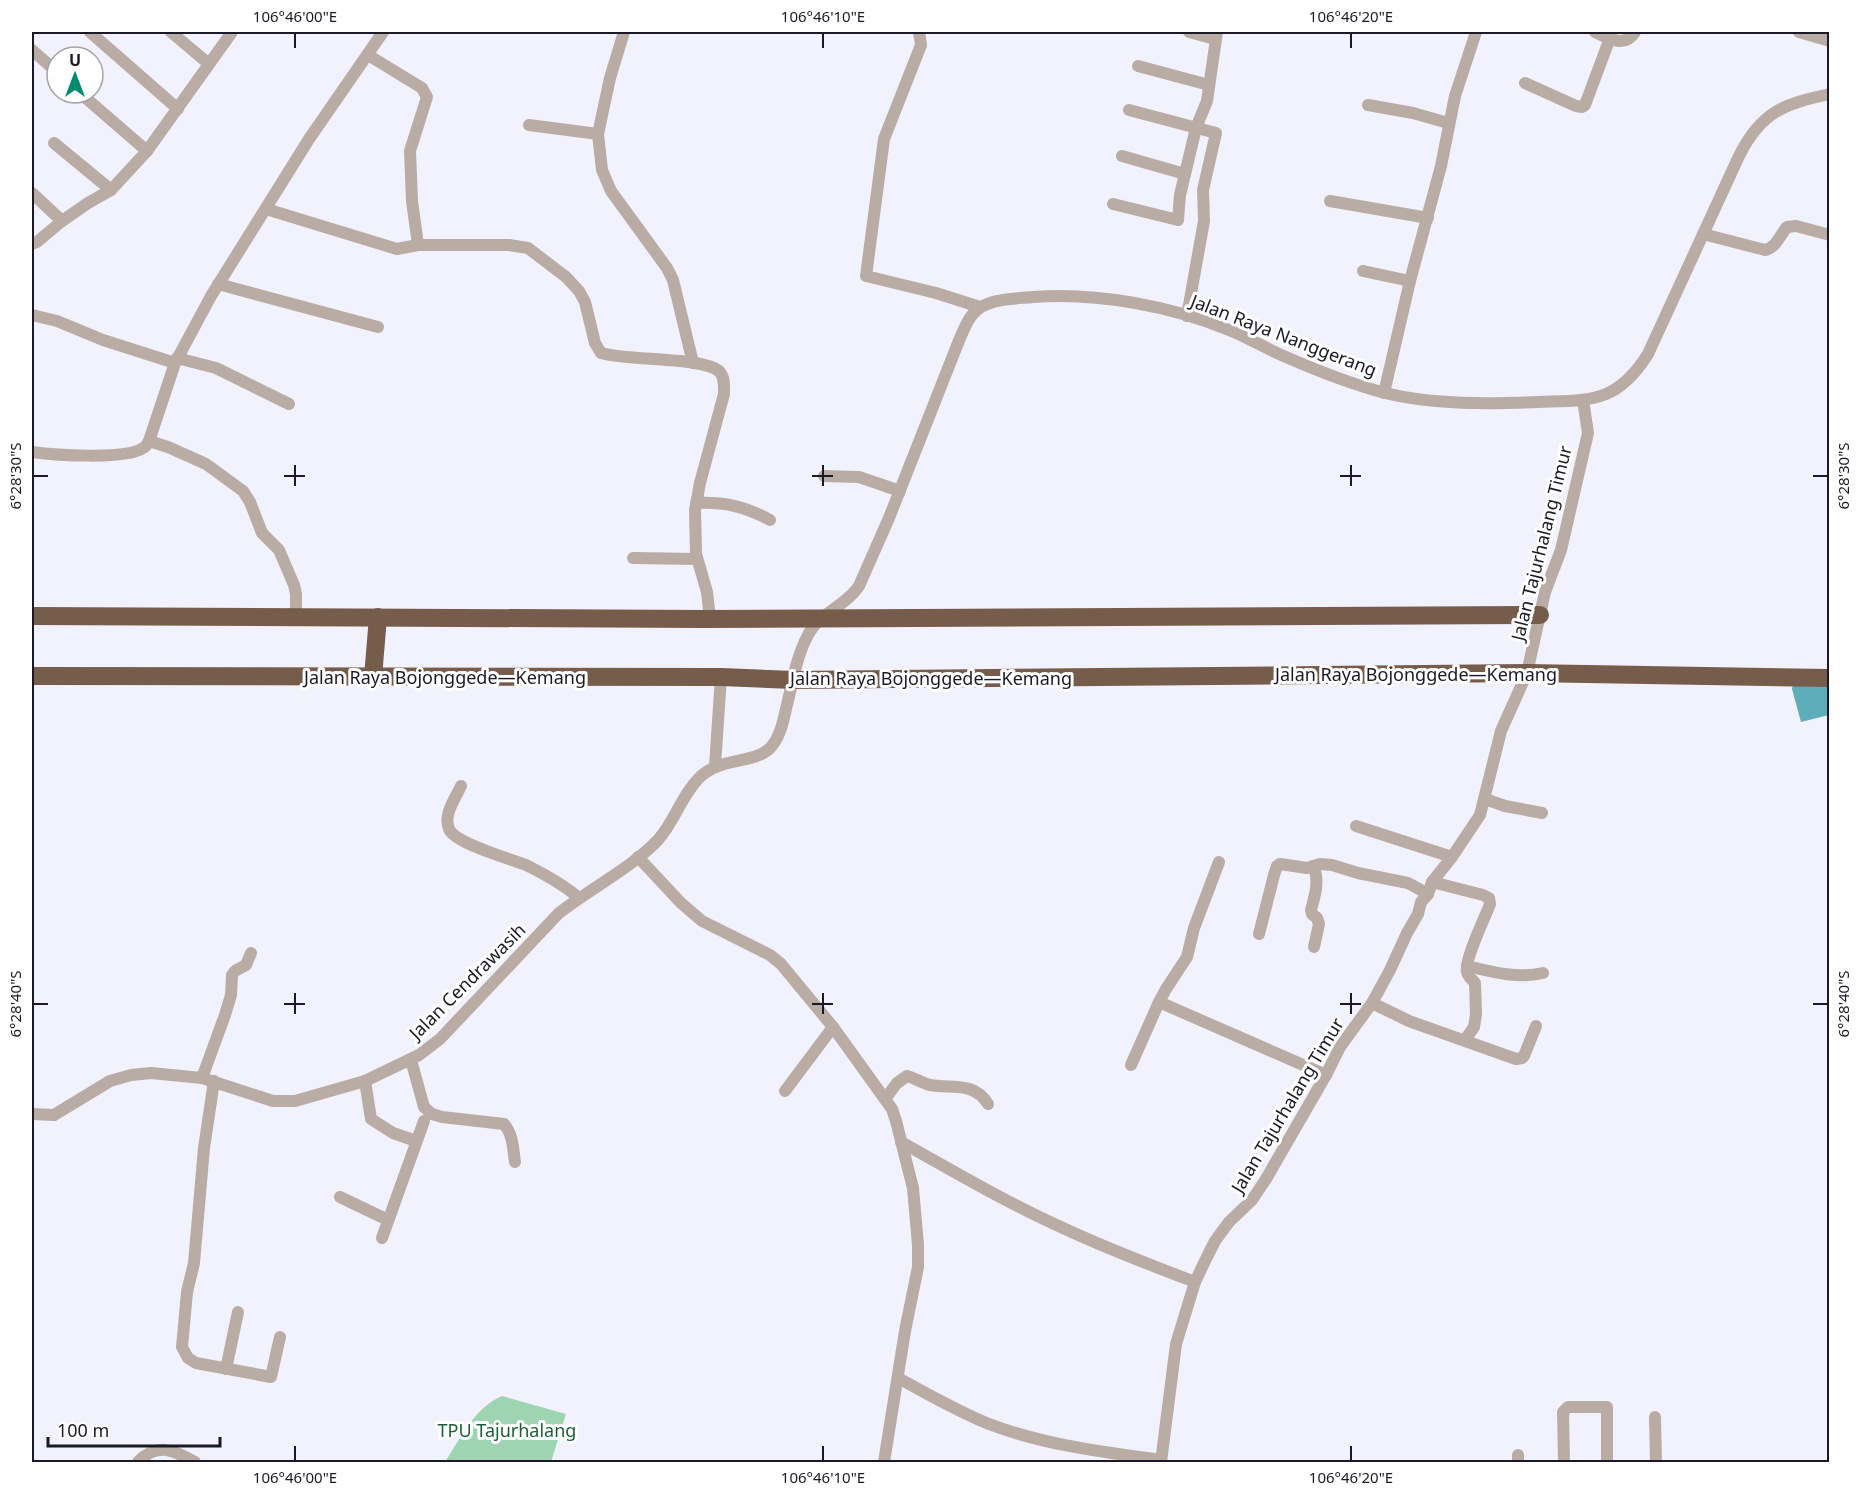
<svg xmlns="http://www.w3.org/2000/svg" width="1861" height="1494" viewBox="0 0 1861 1494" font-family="'Noto Sans',sans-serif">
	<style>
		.green { fill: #9ed4b2 }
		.water { fill: #5eadbb }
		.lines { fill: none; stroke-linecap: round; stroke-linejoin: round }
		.minor { stroke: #b9aca4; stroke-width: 12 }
		.highway { stroke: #765c4b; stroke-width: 18 }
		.ticks { fill: none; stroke: #1b1925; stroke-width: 2 }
		.labels { text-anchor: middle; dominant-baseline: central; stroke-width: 6; stroke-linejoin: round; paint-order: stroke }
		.street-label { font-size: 18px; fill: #1b1925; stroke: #fff }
		.park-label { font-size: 18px; fill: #1c5e3b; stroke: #fff }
		.neatline { fill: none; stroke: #1b1925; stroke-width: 2 }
		.ticks-label { font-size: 15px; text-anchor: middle; fill: #1b1925 }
	</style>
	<rect width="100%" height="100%" fill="#f2f1fe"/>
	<!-- green -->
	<path class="green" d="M 502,1396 L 566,1414 L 551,1462 L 445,1462 C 461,1438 474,1408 502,1396 Z"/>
	<!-- water -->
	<polygon class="water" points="1795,675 1829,676 1829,715 1801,722 1792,689"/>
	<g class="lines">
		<!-- minor -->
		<g class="minor">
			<polyline points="90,32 178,109"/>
			<polyline points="171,32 209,64"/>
			<polyline points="624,32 610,78 598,134 602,170 611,191 667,268 673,280 693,363"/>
			<polyline points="919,32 921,45 884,139 866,276 936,293 980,307"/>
			<polyline points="1189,32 1215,39"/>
			<path d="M 1595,32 C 1609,39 1625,48 1635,32"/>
			<polyline points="1799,32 1830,41"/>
			<polyline points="32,50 57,72"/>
			<polyline points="368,55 422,88 427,97 410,151 412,201 418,245"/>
			<polyline points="1138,66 1209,85"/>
			<polyline points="1525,83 1576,106 1582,107 1585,105 1610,38"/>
			<polyline points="80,93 147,151"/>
			<polyline points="1368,105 1413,113 1448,123"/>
			<polyline points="1129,110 1216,133 1203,190 1204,221 1187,316"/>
			<polyline points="529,125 598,134"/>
			<polyline points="54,143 111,190"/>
			<polyline points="1122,156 1185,174"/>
			<polyline points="32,193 62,221"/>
			<polyline points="1330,201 1428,218"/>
			<polyline points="1113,204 1178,220 1180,195 1196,128 1207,101 1217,32"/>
			<path d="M 266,209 L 397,249 L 418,245 L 509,245 L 528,248 L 566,277 L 579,291 L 585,302 L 595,343 L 601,353 C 628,361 702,357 719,371 C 725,377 724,386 724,394 L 700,483 L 695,510 L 696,554 L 707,592 L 710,619"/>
			<path d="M 1703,234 L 1765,250 C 1776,248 1780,235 1787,227 L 1796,226 L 1830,235"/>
			<polyline points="32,244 37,242 62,221 88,203 111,190 147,151 232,32"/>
			<polyline points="1363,271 1410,281"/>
			<polyline points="218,284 378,327"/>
			<path d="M 32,315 L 57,321 L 103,340 L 175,363 L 149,441 C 148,443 145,447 143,448 C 127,460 53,455 32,452"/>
			<polyline points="177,358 216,368 289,404"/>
			<polyline points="175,363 211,296 309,139 383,32"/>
			<polyline points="1384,393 1410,281 1441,166 1455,96 1476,32"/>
			<polyline points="149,441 168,447 206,464 243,491 250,502 262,533 279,550 294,585 296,594 296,615"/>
			<polyline points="824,476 859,477 900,491"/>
			<path d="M 696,503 C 725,502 744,506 770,520"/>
			<polyline points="633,558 697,559"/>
			<polyline points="715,766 721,677"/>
			<path d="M 461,786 C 455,799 443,815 449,829 C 455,844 512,859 528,866 C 546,875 564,885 579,898"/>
			<polyline points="1485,799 1505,806 1542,813"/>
			<polyline points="1356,826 1452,857"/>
			<polyline points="638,857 681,903 702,921 770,955 781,964 833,1027 892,1109 896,1121 913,1188 918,1245 918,1267 905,1331 884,1462"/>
			<polyline points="1219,862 1194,928 1187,957 1166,989 1159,1002 1326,1075"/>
			<path d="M 1313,866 C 1320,880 1315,895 1311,910 L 1312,914 L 1317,918 L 1319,924 L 1314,947"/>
			<path d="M 1432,882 L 1483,895 L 1489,898 L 1490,904 C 1485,918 1464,960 1467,972 C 1468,977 1472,979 1475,983 L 1476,1014 L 1474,1027 L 1465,1040"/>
			<polyline points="1259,934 1274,875 1277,866 1280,864 1307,868 1320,864 1332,865 1358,873 1408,883 1428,894"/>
			<path d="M 1467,966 C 1492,972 1518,979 1543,973"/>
			<polyline points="1372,1003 1409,1021 1516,1059 1522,1058 1524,1056 1536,1026"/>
			<path d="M 411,1060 L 424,1107 L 432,1114 L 442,1117 L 504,1124 C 513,1134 513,1149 515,1162"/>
			<polyline points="1131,1065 1159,1002"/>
			<polyline points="202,1078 225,1015 231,995 232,975 235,971 246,965 251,953"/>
			<polyline points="214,1081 204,1148 194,1263 187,1292 182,1347 188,1358 196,1363 271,1377 280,1337"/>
			<polyline points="365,1081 371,1119 393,1133 416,1141"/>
			<polyline points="785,1091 833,1027"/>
			<path d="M 885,1099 L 897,1083 L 907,1076 C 915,1078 922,1083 930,1085 C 952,1089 974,1081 988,1104"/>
			<path d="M 32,1114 L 54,1115 L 110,1081 L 131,1075 L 151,1073 L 202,1078 L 273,1101 L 295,1101 L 365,1081 L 419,1055 L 440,1039 L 559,913 C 591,888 630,869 658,840 C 675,821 682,794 701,776 C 722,757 756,764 771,747 C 780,737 783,722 786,709 C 792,685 796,657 808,635 C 819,613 846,606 859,586 L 889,518 L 960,338 C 964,330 967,320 973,314 C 986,298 1014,299 1033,297 C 1096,292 1171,306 1229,330 C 1249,338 1267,349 1286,357 C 1318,371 1351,384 1385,393 C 1433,405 1489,404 1539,402 C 1592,400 1617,403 1648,354 L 1739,156 C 1761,112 1783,104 1830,94"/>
			<path d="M 901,1142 C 955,1172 1007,1203 1063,1228 C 1106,1248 1150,1265 1195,1282"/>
			<polyline points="340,1197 388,1220"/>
			<polyline points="382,1238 424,1121"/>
			<polyline points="226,1369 238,1312"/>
			<path d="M 898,1378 C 928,1394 957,1411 989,1424 C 1044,1445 1103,1452 1161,1460"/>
			<polyline points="1655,1417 1656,1462"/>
			<path d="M 138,1462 C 158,1441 174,1451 195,1462"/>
			<polyline points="1161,1462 1176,1344 1195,1282 1205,1261 1215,1241 1229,1222 1252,1200 1266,1179 1326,1075 1340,1047 1372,1003 1390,970 1407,933 1418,914 1421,902 1428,894 1432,882 1452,857 1480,815 1501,731 1527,673 1545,592 1561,550 1588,433 1583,400"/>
			<polyline points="1518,1462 1518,1455"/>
			<polyline points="1564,1462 1563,1412 1568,1407 1607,1407 1607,1462"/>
		</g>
		<!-- highway -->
		<g class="highway">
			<path d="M 32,616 C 256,616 481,618 706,619 C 984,619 1262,617 1540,615"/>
			<polyline points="32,676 721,677 793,680 1527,673 1830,678"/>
			<polyline points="373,677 378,617"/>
		</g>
	</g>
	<!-- ticks -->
	<path class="ticks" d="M 295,33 L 295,48M 823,33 L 823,48M 1351,33 L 1351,48M 295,465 L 295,486M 823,465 L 823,486M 1351,465 L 1351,486M 33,476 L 48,476M 284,476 L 305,476M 812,476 L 833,476M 1340,476 L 1361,476M 1813,476 L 1828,476M 295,993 L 295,1014M 823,993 L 823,1014M 1351,993 L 1351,1014M 33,1004 L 48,1004M 284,1004 L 305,1004M 812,1004 L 833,1004M 1340,1004 L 1361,1004M 1813,1004 L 1828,1004M 295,1446 L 295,1461M 823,1446 L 823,1461M 1351,1446 L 1351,1461"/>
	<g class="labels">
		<!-- street labels -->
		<g class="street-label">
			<text transform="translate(1284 335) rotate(21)">Jalan Raya Nanggerang</text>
			<text transform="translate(1541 543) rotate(-76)">Jalan Tajurhalang Timur</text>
			<text x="1416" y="674">Jalan Raya Bojonggede—Kemang</text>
			<text x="445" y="677">Jalan Raya Bojonggede—Kemang</text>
			<text x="931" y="678">Jalan Raya Bojonggede—Kemang</text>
			<text transform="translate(467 981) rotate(-45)">Jalan Cendrawasih</text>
			<text transform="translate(1287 1105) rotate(-59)">Jalan Tajurhalang Timur</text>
		</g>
		<!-- park labels -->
		<g class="park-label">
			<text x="507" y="1430">TPU Tajurhalang</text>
		</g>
	</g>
	<!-- border -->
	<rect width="1861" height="1494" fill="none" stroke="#ffffff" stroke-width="66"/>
	<!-- north arrow -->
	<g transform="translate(75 75)"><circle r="28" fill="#ffffff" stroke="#a4a3a8" stroke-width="1.5"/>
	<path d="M0-4.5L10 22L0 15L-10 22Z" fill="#008a70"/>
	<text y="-9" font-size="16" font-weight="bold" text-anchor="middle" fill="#1b1925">U</text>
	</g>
	<!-- scale -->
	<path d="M48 1437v9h172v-9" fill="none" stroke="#1b1925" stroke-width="3"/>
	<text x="57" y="1437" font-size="18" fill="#1b1925" stroke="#ffffff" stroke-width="4.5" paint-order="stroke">100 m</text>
	<rect x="33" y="33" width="1795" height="1428" class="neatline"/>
	<g class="ticks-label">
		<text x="295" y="22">106°46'00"E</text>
		<text x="823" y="22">106°46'10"E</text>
		<text x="1351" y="22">106°46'20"E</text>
		<text transform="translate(16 476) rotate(-90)" y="5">6°28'30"S</text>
		<text transform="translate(1844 476) rotate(-90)" y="5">6°28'30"S</text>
		<text transform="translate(16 1004) rotate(-90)" y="5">6°28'40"S</text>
		<text transform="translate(1844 1004) rotate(-90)" y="5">6°28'40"S</text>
		<text x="295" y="1483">106°46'00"E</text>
		<text x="823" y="1483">106°46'10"E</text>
		<text x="1351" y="1483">106°46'20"E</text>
	</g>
</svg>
